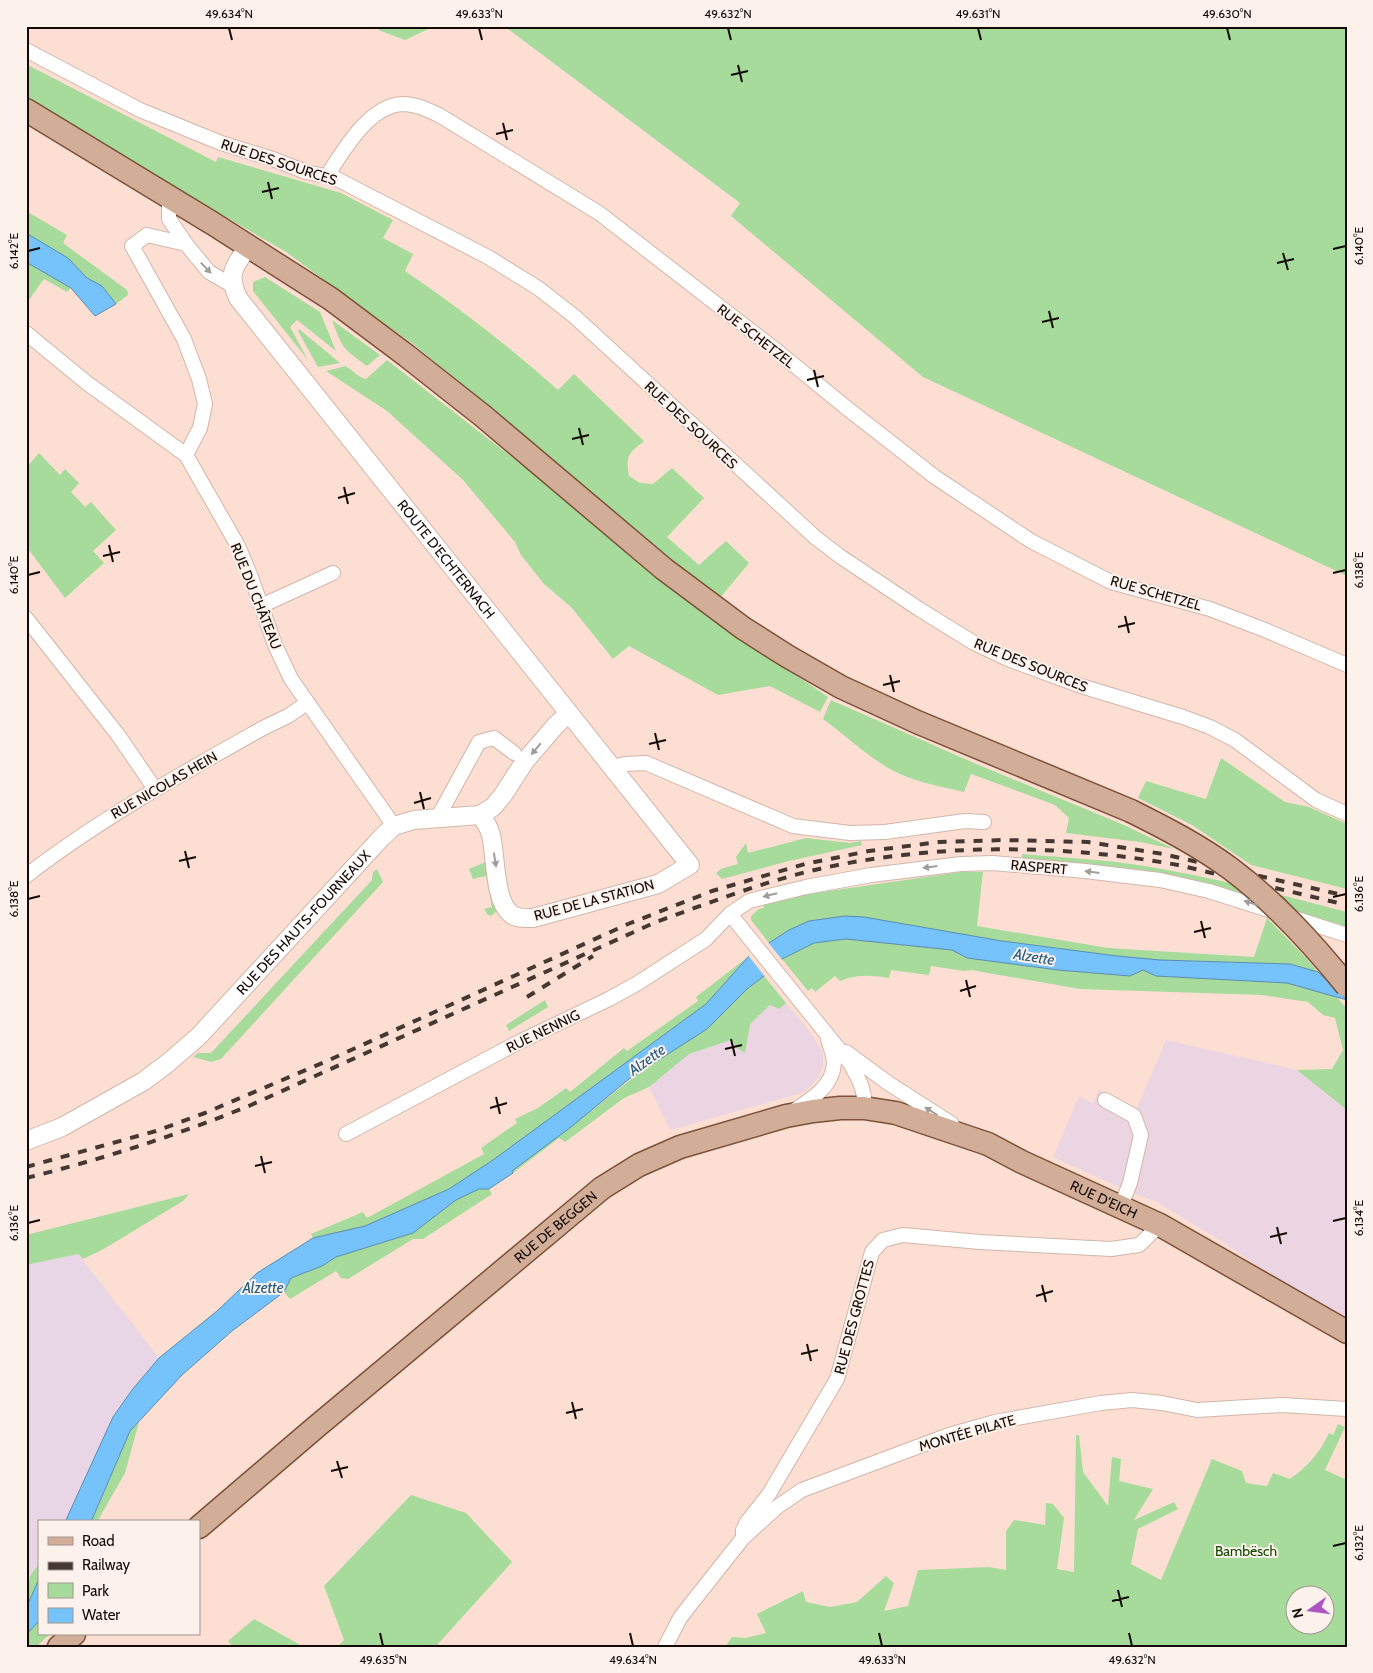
<svg xmlns="http://www.w3.org/2000/svg" width="1373" height="1673" viewBox="0 0 1373 1673" font-family="Cabin,sans-serif">
	<style>
		.commercial { fill: #ebd5e3 }
		.industrial { fill: #e8d6e6 }
		.green { fill: #a6db9c; fill-rule: evenodd }
		.water { fill: #76c3fb; stroke: #598cb2 }
		.pier { fill: #fcdfd2 }
		.lines { fill: none; stroke-linecap: round; stroke-linejoin: round }
		.minor-casing { stroke: #d1b6a9; stroke-width: 16 }
		.tertiary-casing { stroke: #d1b6a9; stroke-width: 20 }
		.primary-casing { stroke: #7c5138; stroke-width: 25 }
		.minor { stroke: #fff; stroke-width: 14 }
		.tertiary { stroke: #fff; stroke-width: 18 }
		.primary { stroke: #d2ad98; stroke-width: 22 }
		.rail { stroke: #453832; stroke-width: 4; stroke-dasharray: 9 9; stroke-linecap: butt }
		.primary-bridge-casing { stroke: #7c5138; stroke-width: 25; stroke-linecap: butt }
		.primary-bridge { stroke: #d2ad98; stroke-width: 22 }
		.oneway { fill: #a19d9c }
		.ticks { fill: none; stroke: #140b07; stroke-width: 2 }
		.labels { text-anchor: middle; dominant-baseline: central; stroke-width: 4; stroke-linejoin: round; paint-order: stroke }
		.street-label { font-size: 14px; fill: #140b07; stroke: #fcf1eb }
		.park-label { font-size: 14px; fill: #0f4802; stroke: #fcf1eb }
		.water-label { font-size: 15px; font-style: italic; fill: #235a80; stroke: #fcf1eb }
		.neatline { fill: none; stroke: #140b07; stroke-width: 2 }
		.ticks-label { font-size: 12px; text-anchor: middle; fill: #140b07 }
	</style>
	<rect width="100%" height="100%" fill="#fcdfd2"/>
	<!-- commercial -->
	<g class="commercial">
		<polygon points="786,1003 811,1033 823,1053 823,1066 818,1078 805,1092 670,1130 649,1087 689,1054 731,1040 745,1052 750,1024 770,1005 779,1009"/>
		<polygon points="1166,1040 1297,1070 1347,1110 1347,1320 1273,1277 1226,1244 1157,1202 1127,1191 1053,1157 1079,1096 1093,1103 1099,1090 1137,1108"/>
	</g>
	<!-- industrial -->
	<polygon class="industrial" points="78,1254 159,1358 132,1390 84,1481 65,1522 39,1522 39,1565 33,1570 26,1584 26,1265"/>
	<!-- green -->
	<g class="green">
		<polygon points="375,26 435,26 405,40 381,31"/>
		<polygon points="504,26 1347,26 1347,576 923,377 731,216 740,203"/>
		<path d="M 26,64 L 216,162 L 218,157 L 341,193 L 393,220 L 383,238 L 413,254 L 405,271 C 459,308 510,347 558,390 L 574,374 L 644,441 C 629,453 625,455 629,476 L 640,483 L 653,484 L 672,468 L 704,498 L 667,537 L 699,565 L 726,541 L 749,563 L 719,599 L 670,561 L 491,408 L 413,344 L 338,290 L 286,252 L 181,191 L 26,96 Z"/>
		<polygon points="26,211 67,235 63,243 127,290 128,295 116,304 102,286 87,278 68,258 26,233"/>
		<polygon points="26,262 71,288 67,292 44,279 26,304"/>
		<polygon points="265,277 320,312 336,351 297,320 290,327 308,360 253,291 253,282"/>
		<path d="M 332,320 L 380,355 L 367,366 C 343,349 342,348 332,320 Z"/>
		<polygon points="299,329 340,363 318,367 298,331"/>
		<polygon points="387,360 576,507 680,596 828,697 820,712 770,686 718,695 629,646 613,659 571,607 544,584 521,555 515,542 463,480 387,411 326,371 346,366 360,377 366,379"/>
		<polygon points="39,453 60,475 65,469 79,483 71,492 85,507 91,502 116,530 93,551 104,563 65,598 26,546 26,468"/>
		<path d="M 831,700 L 974,763 L 1124,825 L 1174,849 L 1140,842 L 1066,833 L 1069,818 L 1055,805 L 971,774 L 964,792 C 938,786 911,781 888,768 C 865,754 845,735 823,719 Z"/>
		<polygon points="1221,758 1285,802 1309,807 1347,824 1347,889 1251,865 1192,825 1138,798 1146,781 1206,799"/>
		<polygon points="806,838 850,843 861,841 862,845 789,861 722,879 716,873 721,869 738,864 736,857 746,843 748,853"/>
		<path d="M 1022,854 C 1069,858 1116,860 1162,869 C 1224,880 1286,896 1347,912 L 1347,930 L 1164,878 L 1022,860 Z"/>
		<polygon points="488,861 496,912 491,916 487,914 484,909 492,907 486,876 473,879 469,869"/>
		<polygon points="377,869 383,882 221,1059 211,1062 193,1057 198,1053 211,1053 372,880 373,872"/>
		<polygon points="961,872 983,872 977,926 1108,948 1254,957 1267,918 1306,958 1318,972 1290,964 1160,960 1117,956 1002,941 845,916 809,921 789,930 769,943 751,920 751,916 759,909 764,908 763,904 808,894"/>
		<path d="M 846,939 L 952,950 L 967,958 L 1058,970 L 1130,976 L 1143,970 L 1156,976 L 1287,983 L 1336,996 L 1347,1009 L 1347,1110 L 1297,1070 L 1332,1069 L 1343,1050 L 1335,1018 L 1323,1015 L 1308,1002 L 1262,995 L 1080,989 L 971,970 L 964,971 L 931,966 L 929,975 L 891,970 L 889,978 C 871,975 857,974 840,981 L 835,976 L 815,992 L 812,988 L 808,991 L 782,959 L 814,943 Z"/>
		<polygon points="749,956 706,1004 493,1160 449,1189 365,1226 313,1238 311,1234 363,1212 367,1218 484,1154 481,1148 517,1123 515,1119 538,1108 566,1088 570,1092 624,1048 627,1051 698,1001 696,997"/>
		<path d="M 764,976 L 786,1003 L 779,1009 L 770,1005 L 750,1024 L 745,1053 L 737,1048 L 731,1040 L 689,1054 L 649,1087 L 624,1098 L 565,1142 L 559,1138 L 513,1173 L 512,1171 C 597,1108 679,1040 764,976 Z"/>
		<polygon points="545,1000 548,1007 509,1031 506,1025"/>
		<polygon points="479,1189 489,1189 492,1194 423,1239 413,1239 348,1279 341,1278 336,1271 290,1299 284,1292 291,1278 322,1266 336,1257 413,1233 456,1200"/>
		<polygon points="189,1194 183,1201 102,1250 83,1259 78,1254 26,1265 26,1235"/>
		<polygon points="139,1422 125,1473 97,1522 91,1522 130,1431"/>
		<path d="M 1338,1424 L 1345,1427 L 1325,1470 L 1347,1480 L 1347,1647 L 725,1647 L 732,1637 L 745,1638 L 766,1633 L 757,1614 L 803,1591 L 806,1602 L 830,1607 L 857,1602 L 886,1576 L 894,1583 L 884,1611 L 908,1606 L 918,1570 L 989,1567 L 1006,1570 L 1006,1531 L 1014,1520 L 1045,1525 L 1046,1503 L 1053,1504 L 1064,1518 L 1057,1569 L 1074,1572 L 1076,1435 L 1079,1435 L 1083,1472 L 1108,1506 L 1112,1457 L 1121,1459 L 1119,1481 L 1153,1489 L 1134,1520 L 1174,1502 L 1178,1509 L 1138,1529 L 1131,1564 L 1161,1580 L 1212,1459 L 1242,1471 L 1246,1483 L 1267,1486 L 1273,1473 L 1290,1479 C 1308,1466 1319,1454 1329,1433 L 1333,1435 ZM 1296,1596 L 1326,1596 L 1326,1626 L 1296,1626 Z"/>
		<polygon points="411,1495 466,1513 512,1562 438,1644 440,1647 337,1647 344,1640 324,1586"/>
		<path d="M 39,1565 L 39,1579 L 26,1608 C 26,1591 25,1577 39,1565 Z"/>
		<polygon points="254,1619 304,1647 233,1647 228,1641"/>
		<polygon points="39,1621 39,1634 50,1634 36,1647 26,1647 26,1635"/>
	</g>
	<!-- water -->
	<g class="water">
		<polygon points="26,233 68,258 87,278 102,286 116,304 95,316 71,288 26,262"/>
		<polygon points="845,916 864,917 1002,941 1117,956 1160,960 1290,964 1318,972 1347,1000 1287,983 1156,976 1143,970 1130,976 1058,970 967,958 952,950 846,939 814,943 782,959 764,976 747,989 707,1029 629,1079 571,1127 512,1171 513,1173 489,1189 479,1189 456,1200 413,1233 336,1257 322,1266 291,1278 284,1292 232,1331 182,1375 130,1431 91,1522 65,1522 113,1417 132,1390 159,1358 217,1311 257,1273 313,1238 365,1226 449,1189 493,1160 706,1004 749,956 789,930 809,921"/>
		<polygon points="39,1579 39,1621 26,1635 26,1608"/>
	</g>
	<!-- pier -->
	<polygon class="pier" points="767,941 783,961 766,978 747,954"/>
	<g class="lines">
		<defs>
			<g id="minor">
				<polyline points="26,50 140,110 221,143 273,159 306,172 335,178 488,257 538,288 574,316 816,538 841,557 919,609 974,643 1008,659 1081,686 1183,717 1210,727 1235,740 1316,800 1347,814"/>
				<path d="M 327,176 C 343,151 369,105 403,104 C 416,104 428,110 439,115 L 599,213 L 772,347 L 848,409 L 935,477 L 1031,541 L 1111,582 L 1210,609 L 1265,630 L 1347,665"/>
				<polyline points="169,196 169,219 186,244 209,272 233,286"/>
				<polyline points="186,244 147,235 132,246 184,339 199,379 205,404 200,428 186,455"/>
				<polyline points="26,333 87,383 186,455 238,546 251,577 275,645 291,679 394,826"/>
				<polyline points="261,606 333,573"/>
				<polyline points="26,618 118,735 155,789"/>
				<polyline points="613,767 625,764 646,763 793,826 850,833 885,832 965,821 984,822"/>
				<polyline points="438,817 479,742 494,738 514,753"/>
				<path d="M 26,876 C 101,818 183,773 265,727 L 288,716 L 307,703"/>
				<path d="M 730,914 L 850,1063 C 858,1078 866,1090 864,1108"/>
				<polyline points="846,1052 888,1083 952,1124"/>
				<polyline points="1105,1100 1134,1116 1141,1135 1130,1183 1121,1206"/>
				<path d="M 795,1110 C 812,1099 833,1086 834,1063 C 834,1056 830,1046 828,1039"/>
				<polyline points="346,1134 519,1042 609,999 638,983 706,939 730,914 749,901 806,887 871,875 961,864 993,863 1085,871 1160,880 1209,891 1347,935"/>
				<polyline points="743,1534 743,1530 747,1522 769,1494 837,1379 872,1252 883,1240 903,1235 980,1242 1111,1249 1139,1245 1160,1225"/>
				<polyline points="665,1647 680,1618 690,1605 743,1538 777,1507 802,1490 949,1435 995,1422 1101,1403 1132,1400 1162,1403 1197,1410 1282,1405 1347,1409"/>
			</g>
			<g id="tertiary">
				<path id="s1" d="M 248,247 C 234,267 227,273 238,298 L 690,865 L 658,884 L 533,918 C 526,918 517,919 511,914 C 494,901 496,856 491,835 C 489,827 485,821 480,815"/>
				<path id="s2" d="M 26,1141 L 62,1127 L 144,1081 L 169,1062 L 199,1036 L 382,837 L 394,826 L 414,820 L 480,815 L 493,807 L 503,795 L 525,761 L 556,725 L 569,713"/>
			</g>
			<g id="primary">
				<polyline points="26,110 212,223 331,299 407,356 483,416 664,569 743,628 787,656 841,687 917,722 1131,811"/>
				<path id="s3" d="M 199,1527 L 316,1427 L 602,1188 L 639,1165 L 680,1147 L 786,1116 L 813,1111 L 840,1108 L 864,1108 L 896,1113 L 988,1144 L 1022,1162 L 1160,1225 L 1347,1332"/>
				<polyline points="59,1647 74,1634"/>
			</g>
		</defs>
		<!-- minor casing -->
		<use href="#minor" class="minor-casing"/>
		<!-- tertiary casing -->
		<use href="#tertiary" class="tertiary-casing"/>
		<!-- primary casing -->
		<use href="#primary" class="primary-casing"/>
		<!-- minor -->
		<use href="#minor" class="minor"/>
		<!-- tertiary -->
		<use href="#tertiary" class="tertiary"/>
		<!-- primary -->
		<use href="#primary" class="primary"/>
		<!-- rail -->
		<g class="rail">
			<polyline points="527,997 593,956"/>
			<polyline points="26,1167 156,1131 205,1113 327,1061 628,924 712,891 805,864 869,851 939,842 1004,840 1088,842 1163,854 1347,896"/>
			<path d="M 26,1178 C 103,1159 178,1135 251,1105 L 656,922 C 706,904 755,885 806,872 C 926,843 1057,843 1178,865 C 1196,869 1215,874 1233,878 C 1271,887 1309,896 1347,905"/>
		</g>
		<defs>
			<path id="primary-bridge" d="M 1131,811 C 1165,828 1200,846 1231,869 C 1275,902 1312,943 1347,986"/>
		</defs>
		<!-- primary-bridge casing -->
		<use href="#primary-bridge" class="primary-bridge-casing"/>
		<!-- primary-bridge -->
		<use href="#primary-bridge" class="primary-bridge"/>
	</g>
	<!-- one-way arrows -->
	<defs><path id="oneway-solid" d="M-6-.8H1V-3.2L6.5 0L1 3.2V.8H-6Z" transform="scale(1.25)"/></defs>
	<g class="oneway">
		<use href="#oneway-solid" transform="translate(206 268) rotate(46)"/>
		<use href="#oneway-solid" transform="translate(536 749) rotate(130)"/>
		<use href="#oneway-solid" transform="translate(495 860) rotate(81)"/>
		<use href="#oneway-solid" transform="translate(930 867) rotate(173)"/>
		<use href="#oneway-solid" transform="translate(1092 872) rotate(-173)"/>
		<use href="#oneway-solid" transform="translate(770 895) rotate(166)"/>
		<use href="#oneway-solid" transform="translate(1251 903) rotate(-162)"/>
		<use href="#oneway-solid" transform="translate(931 1111) rotate(-148)"/>
	</g>
	<!-- ticks -->
	<path class="ticks" d="M 229,28 L 232,40M 479,28 L 482,40M 728,28 L 731,40M 978,28 L 981,40M 1227,28 L 1230,40M 738,65 L 742,82M 731,75 L 748,71M 503,123 L 507,140M 496,134 L 513,130M 268,182 L 272,199M 262,192 L 279,188M 1333,249 L 1346,246M 28,251 L 40,248M 1283,253 L 1288,270M 1277,263 L 1294,259M 1049,311 L 1053,328M 1042,322 L 1059,318M 814,370 L 818,387M 807,380 L 824,376M 579,428 L 583,445M 572,439 L 589,435M 344,487 L 348,504M 338,498 L 355,493M 109,545 L 113,562M 103,556 L 120,552M 1333,573 L 1346,570M 28,575 L 40,572M 1125,616 L 1129,633M 1118,627 L 1135,623M 890,675 L 894,692M 883,685 L 900,681M 655,733 L 659,750M 649,744 L 666,740M 420,792 L 424,809M 414,803 L 431,798M 185,851 L 189,868M 179,861 L 196,857M 1333,897 L 1346,894M 28,899 L 40,896M 1201,921 L 1205,938M 1194,932 L 1211,928M 966,980 L 970,997M 960,991 L 976,986M 731,1039 L 735,1056M 725,1049 L 742,1045M 496,1097 L 500,1114M 490,1108 L 507,1103M 261,1156 L 265,1173M 255,1166 L 272,1162M 1333,1221 L 1346,1218M 28,1223 L 40,1220M 1277,1227 L 1281,1244M 1270,1237 L 1287,1233M 1042,1285 L 1046,1302M 1036,1296 L 1053,1291M 807,1344 L 811,1361M 801,1354 L 818,1350M 572,1402 L 576,1419M 566,1413 L 583,1409M 337,1461 L 342,1478M 331,1471 L 348,1467M 1333,1546 L 1346,1543M 1118,1590 L 1122,1607M 1112,1601 L 1129,1597M 380,1633 L 383,1646M 630,1633 L 633,1646M 879,1633 L 882,1646M 1129,1633 L 1132,1646"/>
	<g class="labels">
		<!-- street labels -->
		<g class="street-label">
			<text transform="translate(279 162) rotate(18)">RUE DES SOURCES</text>
			<text transform="translate(756 336) rotate(38)">RUE SCHETZEL</text>
			<text transform="translate(691 425) rotate(43)">RUE DES SOURCES</text>
			<text stroke="none"><textPath href="#s1" startOffset="390">ROUTE D'ECHTERNACH</textPath></text>
			<text transform="translate(1156 593) rotate(16)">RUE SCHETZEL</text>
			<text transform="translate(256 596) rotate(68)">RUE DU CHÂTEAU</text>
			<text transform="translate(1031 665) rotate(22)">RUE DES SOURCES</text>
			<text transform="translate(164 785) rotate(-30)">RUE NICOLAS HEIN</text>
			<text transform="translate(1039 867) rotate(5)">RASPERT</text>
			<text transform="translate(594 900) rotate(-15)">RUE DE LA STATION</text>
			<text stroke="none"><textPath href="#s2" startOffset="358">RUE DES HAUTS-FOURNEAUX</textPath></text>
			<text transform="translate(543 1031) rotate(-26)">RUE NENNIG</text>
			<text stroke="none"><textPath href="#s3" startOffset="1062">RUE D'EICH</textPath></text>
			<text stroke="none"><textPath href="#s3" startOffset="466">RUE DE BEGGEN</textPath></text>
			<text transform="translate(854 1317) rotate(-75)">RUE DES GROTTES</text>
			<text transform="translate(967 1433) rotate(-16)">MONTÉE PILATE</text>
		</g>
		<!-- park labels -->
		<g class="park-label">
			<text x="1246" y="1551">Bambësch</text>
		</g>
		<!-- water labels -->
		<g class="water-label">
			<text transform="translate(1034 957) rotate(9)">Alzette</text>
			<text transform="translate(647 1060) rotate(-36)">Alzette</text>
			<text x="263" y="1288">Alzette</text>
		</g>
	</g>
	<!-- border -->
	<rect width="1373" height="1673" fill="none" stroke="#fcf1eb" stroke-width="55"/>
	<!-- legend -->
	<rect x="38" y="1520" width="162" height="115" fill="#fcf1eb" stroke="#9f9590"/>
	<rect x="48" y="1537" width="25" height="8" fill="#d2ad98" stroke="#9f9590"/>
	<text x="82" y="1546" font-size="15" fill="#140b07">Road</text>
	<rect x="48" y="1562" width="25" height="8" fill="#453832" stroke="#9f9590"/>
	<text x="82" y="1570" font-size="15" fill="#140b07">Railway</text>
	<rect x="48" y="1583" width="25" height="15" fill="#a6db9c" stroke="#9f9590"/>
	<text x="82" y="1596" font-size="15" fill="#140b07">Park</text>
	<rect x="48" y="1608" width="25" height="15" fill="#76c3fb" stroke="#9f9590"/>
	<text x="82" y="1620" font-size="15" fill="#140b07">Water</text>
	<!-- north arrow -->
	<g transform="translate(1310 1610) rotate(256)"><circle r="24" fill="#fcf1eb" stroke="#9f9590"/>
	<path d="M0-4L9 19L0 12L-9 19Z" fill="#ab54c2"/>
	<text y="-8" font-size="14" font-weight="bold" text-anchor="middle" fill="#140b07">N</text>
	</g>
	<rect x="28" y="28" width="1318" height="1618" class="neatline"/>
	<g class="ticks-label">
		<text x="229" y="18">49.634°N</text>
		<text x="479" y="18">49.633°N</text>
		<text x="728" y="18">49.632°N</text>
		<text x="978" y="18">49.631°N</text>
		<text x="1227" y="18">49.630°N</text>
		<text transform="translate(1359 246) rotate(-90)" y="4">6.140°E</text>
		<text transform="translate(14 251) rotate(-90)" y="4">6.142°E</text>
		<text transform="translate(1359 570) rotate(-90)" y="4">6.138°E</text>
		<text transform="translate(14 575) rotate(-90)" y="4">6.140°E</text>
		<text transform="translate(1359 894) rotate(-90)" y="4">6.136°E</text>
		<text transform="translate(14 899) rotate(-90)" y="4">6.138°E</text>
		<text transform="translate(1359 1218) rotate(-90)" y="4">6.134°E</text>
		<text transform="translate(14 1223) rotate(-90)" y="4">6.136°E</text>
		<text transform="translate(1359 1543) rotate(-90)" y="4">6.132°E</text>
		<text x="383" y="1664">49.635°N</text>
		<text x="633" y="1664">49.634°N</text>
		<text x="882" y="1664">49.633°N</text>
		<text x="1132" y="1664">49.632°N</text>
	</g>
</svg>
